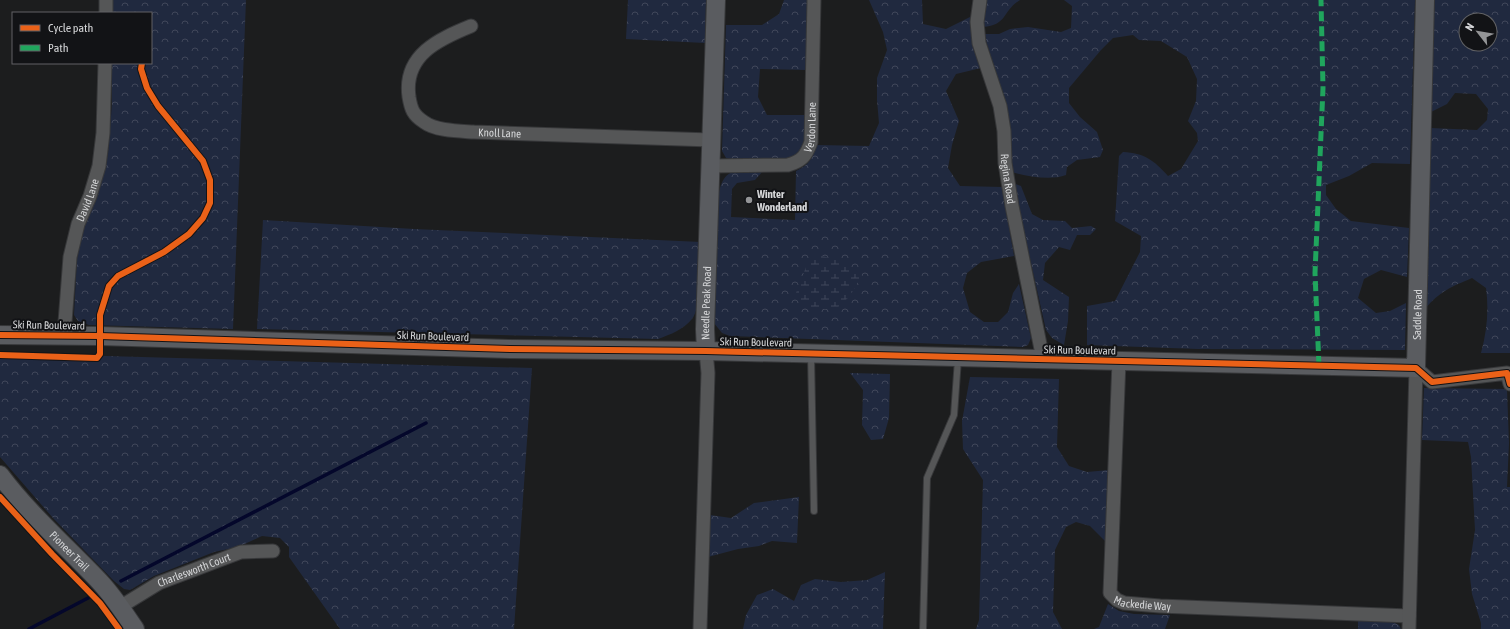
<svg xmlns="http://www.w3.org/2000/svg" width="1510" height="629" viewBox="0 0 1510 629" font-family="'Asap Condensed',sans-serif">
	<style>
		.forest { fill: url(#forest-crowns); fill-rule: evenodd }
		.wetland { fill: url(#wetland-marsh) }
		.lines { fill: none; stroke-linecap: round; stroke-linejoin: round }
		.stream { stroke: #04072b; stroke-width: 3.5 }
		.lane-casing { stroke: #37383a; stroke-width: 8 }
		.street-casing { stroke: #37383a; stroke-width: 15 }
		.secondary-casing { stroke: #37383a; stroke-width: 20 }
		.lane { stroke: #555657; stroke-width: 6 }
		.street { stroke: #555657; stroke-width: 13 }
		.secondary { stroke: #5a5c60; stroke-width: 18 }
		.quiet { stroke: #20a55d; stroke-width: 5; stroke-dasharray: 10 5; stroke-linecap: butt }
		.cycleway-casing { stroke: #121316; stroke-width: 8 }
		.cycleway { stroke: #ea6118; stroke-width: 6 }
		.poi-dot { fill: #949597; stroke: #121316; stroke-width: 1.5 }
		.labels { text-anchor: middle; dominant-baseline: central; stroke-width: 4; stroke-linejoin: round; paint-order: stroke }
		.street-label { font-size: 11px; fill: #d5d6d8; stroke: #121316 }
		.poi-label { font-size: 11px; font-weight: bold; fill: #d5d6d8; stroke: #121316; text-anchor: start }
	</style>
	<defs>
		<pattern id="forest-crowns" width="20" height="18" patternUnits="userSpaceOnUse"><rect width="20" height="18" fill="#20293f"/><path d="M2 6a3 3 0 1 1 6 0M12 15a3 3 0 1 1 6 0" fill="none" stroke="#40475a"/></pattern>
		<pattern id="wetland-marsh" width="20" height="14" patternUnits="userSpaceOnUse"><rect width="20" height="14" fill="#20293f"/><path d="M1 5h8M5 5V1M11 12h8M15 12V8" fill="none" stroke="#40475a"/></pattern>
	</defs>
	<rect width="100%" height="100%" fill="#1c1d1e"/>
	<!-- forest -->
	<g class="forest">
		<polygon points="113,0 246,0 233,329 89,325 78,321 74,315 77,258 84,225 97,192 108,154 112,104 112,63 151,63 151,13 113,13"/>
		<polygon points="628,0 706,0 705,43 626,39"/>
		<polygon points="784,0 808,0 806,70 760,69 758,97 767,115 805,115 804,140 801,149 795,156 784,160 735,160 726,158 722,151 726,25 762,25 779,14"/>
		<path d="M 869,0 L 922,0 L 923,24 L 946,29 L 972,16 C 970,37 973,48 981,68 L 956,74 L 946,91 L 959,121 L 952,145 L 948,168 L 960,186 L 1002,187 L 1014,256 L 981,262 L 967,273 L 963,288 L 970,312 L 984,322 L 998,322 L 1008,312 L 1013,293 L 1019,284 L 1031,338 L 1028,345 L 1023,347 L 730,336 L 722,333 L 714,323 L 719,192 C 725,165 740,171 763,171 L 755,180 L 737,183 L 732,189 L 731,217 L 795,220 L 796,171 C 810,164 812,159 816,145 L 869,146 L 879,123 L 877,100 L 877,78 L 887,50 L 883,32 Z"/>
		<path d="M 985,0 L 1020,0 C 1002,11 1008,25 983,27 Z"/>
		<path d="M 1064,0 L 1415,0 L 1410,164 L 1372,163 L 1349,176 L 1326,185 L 1326,195 L 1336,209 L 1351,221 L 1409,228 L 1407,277 L 1381,270 L 1364,279 L 1358,298 L 1376,313 L 1390,311 L 1406,303 L 1405,350 L 1198,349 L 1087,345 L 1087,306 L 1115,301 L 1140,252 L 1141,236 L 1115,221 L 1119,156 L 1123,152 C 1144,153 1154,160 1168,176 L 1181,169 L 1198,141 L 1197,133 L 1188,121 L 1196,101 L 1197,79 L 1187,57 L 1161,41 L 1139,40 L 1133,35 L 1113,38 L 1101,50 L 1069,88 L 1069,103 L 1080,117 L 1097,132 L 1103,150 L 1100,157 L 1077,160 L 1067,167 L 1066,175 C 1050,181 1027,176 1011,172 L 1004,99 L 984,34 L 999,34 L 1010,29 L 1028,27 L 1061,32 L 1071,28 L 1072,6 Z"/>
		<path d="M 1434,0 L 1510,0 L 1510,353 L 1481,353 C 1487,331 1489,310 1486,288 L 1472,278 C 1451,287 1440,291 1425,309 L 1430,128 L 1477,130 L 1487,120 L 1488,109 L 1476,94 L 1455,93 L 1447,104 L 1431,112 ZM 1466,20 L 1490,20 L 1490,44 L 1466,44 Z"/>
		<polygon points="1013,183 1021,186 1032,214 1043,220 1065,221 1072,228 1091,226 1096,229 1090,235 1077,235 1070,250 1059,247 1045,263 1043,280 1069,297 1068,321 1064,345 1052,338 1046,330"/>
		<path d="M 263,220 L 414,229 L 701,242 C 700,258 702,307 692,319 C 683,330 671,334 658,339 L 257,329 Z"/>
		<polygon points="0,353 532,368 514,629 340,629 289,557 289,547 280,538 262,536 238,547 214,552 154,576 130,590 124,589 114,581 53,518 0,457"/>
		<polygon points="850,373 890,374 889,418 883,439 871,440 862,425 863,390"/>
		<polygon points="970,377 1059,379 1057,447 1069,466 1087,472 1109,470 1106,542 1090,526 1076,522 1066,527 1055,550 1053,612 1062,629 976,629 979,620 983,480 963,449 962,421"/>
		<polygon points="1424,388 1507,389 1509,443 1507,487 1510,487 1510,629 1481,629 1481,623 1472,594 1469,569 1475,530 1471,457 1468,442 1422,440"/>
		<polygon points="799,497 797,543 772,541 759,546 738,549 708,557 710,515 731,518 754,503"/>
		<polygon points="885,572 883,629 743,629 746,615 757,595 773,589 794,601 801,585 815,579 841,582 867,580"/>
		<polygon points="1108,604 1119,611 1134,614 1170,615 1165,629 1094,629 1099,627"/>
		<polygon points="1358,620 1391,621 1399,625 1401,629 1358,629"/>
	</g>
	<!-- wetland -->
	<polygon class="wetland" points="818,255 841,261 862,275 850,296 835,310 808,307 794,298 808,262"/>
	<g class="lines">
		<!-- stream -->
		<g class="stream">
			<polyline points="121,581 426,423"/>
			<polyline points="29,629 88,598"/>
		</g>
		<defs>
			<g id="lane">
				<polyline points="811,355 814,511"/>
				<polyline points="923,629 927,478 954,415 958,359"/>
			</g>
			<g id="street">
				<path id="s1" d="M 980,0 L 977,22 L 979,43 L 1000,106 L 1004,131 L 1005,163 L 1012,206 L 1043,359"/>
				<polyline points="106,13 106,0"/>
				<path id="s2" d="M 471,26 C 439,39 403,55 409,97 C 411,109 413,115 424,122 C 436,131 459,131 474,132 L 711,140"/>
				<path id="s3" d="M 710,166 L 788,165 C 802,161 806,156 811,142 L 814,0"/>
				<path id="s4" d="M 64,335 L 70,257 L 78,224 L 90,196 L 99,166 L 103,133 L 105,63"/>
				<path id="s5" d="M 1119,361 L 1110,593 L 1117,600 L 1124,603 L 1160,606 L 1409,616"/>
				<polyline points="1416,368 1432,382 1507,373 1510,384"/>
				<path id="s6" d="M 120,607 L 159,583 L 241,552 L 273,551"/>
				<polyline points="700,629 708,373 706,351"/>
				<polyline points="1409,629 1416,368"/>
			</g>
			<g id="secondary">
				<path id="s7" d="M 0,335 L 100,336 L 510,349 L 706,351 L 1416,368 L 1425,0"/>
				<path id="s8" d="M 706,351 L 705,329 L 716,0"/>
				<path id="s9" d="M 0,475 C 29,514 67,547 100,582 C 114,597 124,613 135,629"/>
			</g>
		</defs>
		<!-- lane casing -->
		<use href="#lane" class="lane-casing"/>
		<!-- street casing -->
		<use href="#street" class="street-casing"/>
		<!-- secondary casing -->
		<use href="#secondary" class="secondary-casing"/>
		<!-- lane -->
		<use href="#lane" class="lane"/>
		<!-- street -->
		<use href="#street" class="street"/>
		<!-- secondary -->
		<use href="#secondary" class="secondary"/>
		<!-- quiet -->
		<polyline class="quiet" points="1319,366 1315,273 1323,88 1321,0"/>
		<defs>
			<g id="cycleway">
				<polyline points="0,335 100,336 510,349 706,351 1416,368 1432,382 1507,373 1510,384"/>
				<polyline points="0,355 97,358 100,354 100,315 109,286 118,276 164,252 189,234 203,218 210,203 210,180 203,161 158,106 147,88 141,69 142,63"/>
				<polyline points="0,497 52,554 100,603 119,629"/>
			</g>
		</defs>
		<!-- cycleway casing -->
		<use href="#cycleway" class="cycleway-casing"/>
		<!-- cycleway -->
		<use href="#cycleway" class="cycleway"/>
	</g>
	<!-- markers -->
	<circle class="poi-dot" cx="749" cy="200" r="4"/>
	<g class="labels">
		<!-- street labels -->
		<g class="street-label">
			<text stroke="none"><textPath href="#s3" startOffset="127">Verdon Lane</textPath></text>
			<text stroke="none"><textPath href="#s2" startOffset="211">Knoll Lane</textPath></text>
			<text stroke="none"><textPath href="#s1" startOffset="183">Regina Road</textPath></text>
			<text stroke="none"><textPath href="#s4" startOffset="138">David Lane</textPath></text>
			<text stroke="none"><textPath href="#s8" startOffset="48">Needle Peak Road</textPath></text>
			<text stroke="none"><textPath href="#s7" startOffset="1470">Saddle Road</textPath></text>
			<text transform="translate(49 325) rotate(1)">Ski Run Boulevard</text>
			<text transform="translate(433 336) rotate(2)">Ski Run Boulevard</text>
			<text transform="translate(756 342) rotate(1)">Ski Run Boulevard</text>
			<text transform="translate(1080 350) rotate(1)">Ski Run Boulevard</text>
			<text stroke="none"><textPath href="#s9" startOffset="103">Pioneer Trail</textPath></text>
			<text stroke="none"><textPath href="#s6" startOffset="83">Charlesworth Court</textPath></text>
			<text stroke="none"><textPath href="#s5" startOffset="268">Mackedie Way</textPath></text>
		</g>
		<!-- poi labels -->
		<g class="poi-label">
			<text x="757" y="194">Winter<tspan x="757" dy="13">Wonderland</tspan></text>
		</g>
	</g>
	<!-- legend -->
	<rect x="12" y="12" width="140" height="52" fill="#121316" stroke="#606164"/>
	<rect x="20" y="25" width="20" height="6" fill="#ea6118" stroke="#606164"/>
	<text x="48" y="32" font-size="12" fill="#d5d6d8">Cycle path</text>
	<rect x="20" y="45" width="20" height="6" fill="#20a55d" stroke="#606164"/>
	<text x="48" y="52" font-size="12" fill="#d5d6d8">Path</text>
	<!-- north arrow -->
	<g transform="translate(1478 32) rotate(301)"><circle r="19" fill="#121316" stroke="#606164"/>
	<path d="M0-3L7 15L0 10L-7 15Z" fill="#949597"/>
	<text y="-6" font-size="11" font-weight="bold" text-anchor="middle" fill="#d5d6d8">N</text>
	</g>
</svg>
